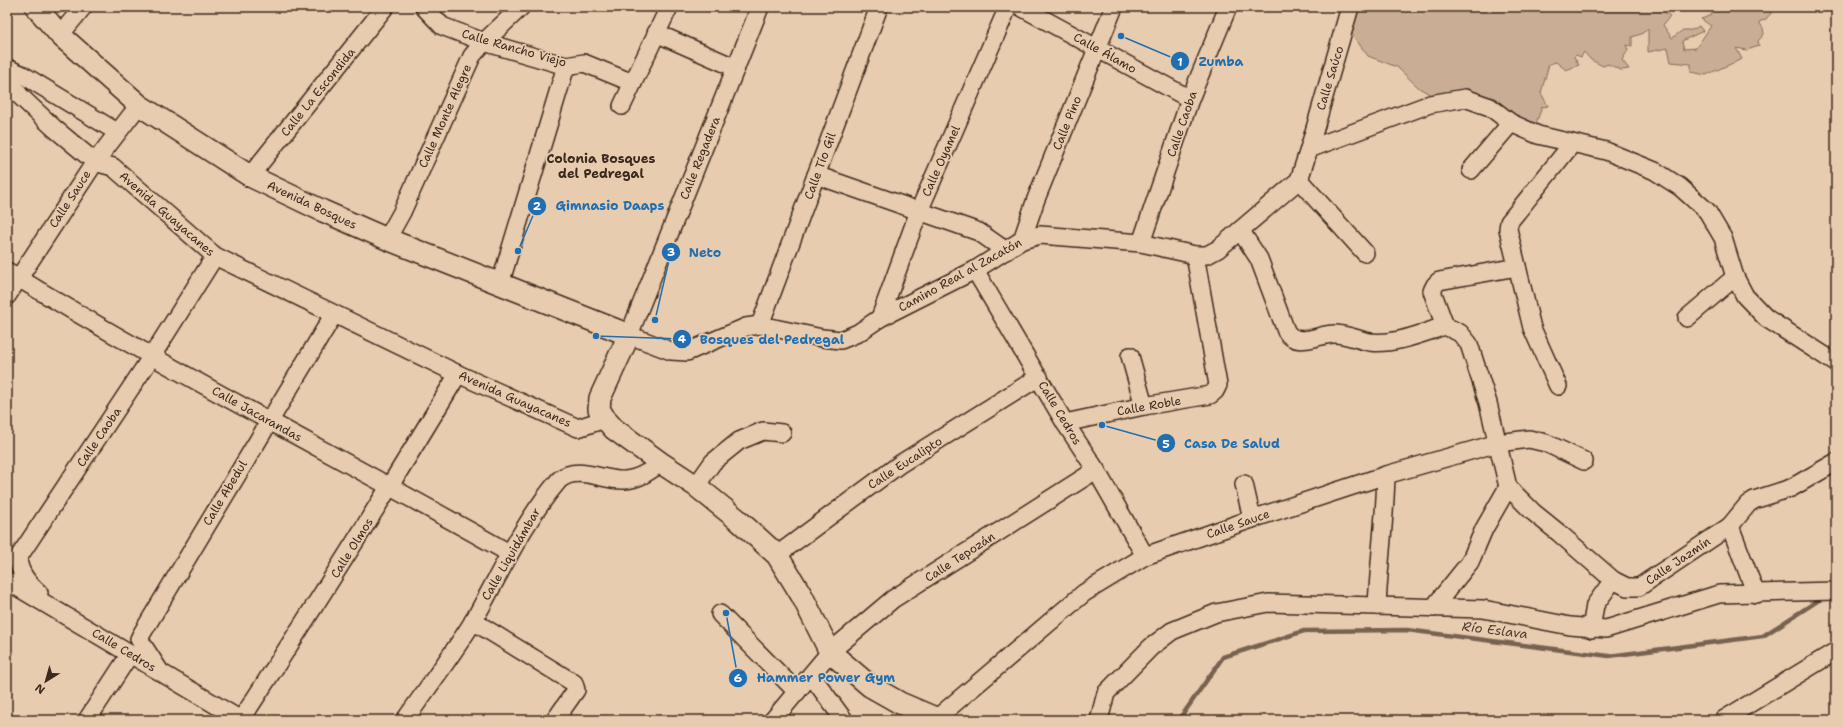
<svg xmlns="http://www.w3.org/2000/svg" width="1843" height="727" viewBox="0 0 1843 727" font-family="'Shantell Sans',sans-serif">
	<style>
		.green { fill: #c9ae95; stroke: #826c5a }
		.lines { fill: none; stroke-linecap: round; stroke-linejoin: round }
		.stream { stroke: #776251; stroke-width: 4.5 }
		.minor-casing { stroke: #3b2a1e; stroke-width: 20 }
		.tertiary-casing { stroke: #3b2a1e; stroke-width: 24 }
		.minor { stroke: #e8ccaf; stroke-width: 17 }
		.tertiary { stroke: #e8ccaf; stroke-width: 21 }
		.labels { text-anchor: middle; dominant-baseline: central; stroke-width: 3.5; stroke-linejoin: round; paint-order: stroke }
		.street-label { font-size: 12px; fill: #3b2a1e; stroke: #e8ccaf }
		.neighbourhood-label { font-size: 13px; font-weight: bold; fill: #3b2a1e; stroke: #e8ccaf }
		.water-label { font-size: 13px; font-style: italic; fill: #4f3d2f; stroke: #e8ccaf }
		.leader { fill: none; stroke: #1f6fb2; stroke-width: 1.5 }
		.callout-dot { fill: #1f6fb2; stroke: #e8ccaf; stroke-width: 1.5 }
		.mark-label { font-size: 12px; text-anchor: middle; font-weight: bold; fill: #fff }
		.callout-label { font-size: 13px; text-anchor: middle; font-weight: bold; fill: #1f6fb2; stroke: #e8ccaf; stroke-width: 3.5; stroke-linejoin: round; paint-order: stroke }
	</style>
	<rect width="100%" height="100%" fill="#e8ccaf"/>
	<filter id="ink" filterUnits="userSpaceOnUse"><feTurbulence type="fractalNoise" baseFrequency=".025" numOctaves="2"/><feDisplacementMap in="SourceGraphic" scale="8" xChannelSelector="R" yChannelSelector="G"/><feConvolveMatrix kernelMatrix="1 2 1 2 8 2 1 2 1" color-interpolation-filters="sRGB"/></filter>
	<g filter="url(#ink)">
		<!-- green -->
		<path class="green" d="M 1352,7 L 1660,7 L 1660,9 L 1670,16 L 1663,25 L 1672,38 L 1683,30 L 1692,30 L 1699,26 L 1703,31 L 1682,41 L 1684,49 L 1696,48 L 1711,26 L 1701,19 L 1712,15 L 1711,10 L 1717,7 L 1748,7 L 1758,11 L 1770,9 L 1773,11 L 1766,19 L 1759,22 L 1763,28 L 1764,34 L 1758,41 L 1759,46 L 1747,50 L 1736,48 L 1742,59 L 1706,75 L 1691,72 L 1691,64 L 1671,62 L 1668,48 L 1648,52 L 1648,29 L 1641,34 L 1632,37 L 1632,46 L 1626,45 L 1628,50 L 1622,60 L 1629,69 L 1621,70 L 1608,64 L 1603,66 L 1591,60 L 1584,52 L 1581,57 L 1576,55 L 1574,57 L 1579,65 L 1566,70 L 1556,62 L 1549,64 L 1541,93 L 1548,106 L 1542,107 L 1531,137 C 1508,134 1507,132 1495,111 L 1431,95 L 1419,88 L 1397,67 L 1368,56 L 1351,33 L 1354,30 L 1349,18 Z"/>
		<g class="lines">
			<!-- stream -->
			<polyline class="stream" points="1173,720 1181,717 1223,657 1304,631 1407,630 1609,656 1763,636 1822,598"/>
			<defs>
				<g id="minor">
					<polyline points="424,7 442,26 484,42 566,66 584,63 633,83"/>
					<polyline points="760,7 629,335 671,351 687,352 746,327 760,325 822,338 841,340 858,333 880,318 975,270 1022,240 1040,235 1141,243 1195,255 1207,255 1218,249 1299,180 1309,149 1430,104 1465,98 1490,107 1511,123 1538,135 1606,151 1655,171 1680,187 1707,211 1723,238 1735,277 1745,296 1766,318 1836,363"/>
					<polyline points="1021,7 1190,99"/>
					<polyline points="656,33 736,68"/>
					<polyline points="60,35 83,7"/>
					<polyline points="7,68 23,75 117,132"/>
					<polyline points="7,77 21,97 54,128 95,162 113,167 215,256 458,374 578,428 605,419"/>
					<polyline points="622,106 669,7"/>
					<polyline points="1309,149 1350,7"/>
					<polyline points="1471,170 1511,123"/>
					<polyline points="816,175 979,232 1006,251"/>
					<polyline points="250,176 385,7"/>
					<polyline points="1299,180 1365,253"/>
					<path d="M 1240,230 L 1259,259 L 1286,331 C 1297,349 1318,334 1334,334 C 1347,334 1358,340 1370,342 C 1395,345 1422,333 1445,326 L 1460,333 L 1469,344 L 1488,403 L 1508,487 L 1533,512 L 1559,533 L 1613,580 L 1627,587 L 1639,587 L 1730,526 L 1748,504 L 1754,500 L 1791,488 L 1836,462"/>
					<polyline points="387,239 402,212 472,56 484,42 521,7"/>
					<polyline points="1022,240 1036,199 1114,7"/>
					<polyline points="1141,243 1190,99 1228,7"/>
					<polyline points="975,270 1065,423 1096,470 1145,556"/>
					<path d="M 7,271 C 171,372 342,458 509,553"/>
					<polyline points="500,284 566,66"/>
					<polyline points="7,296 95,162 139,105"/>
					<polyline points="880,318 919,211 1008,7"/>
					<polyline points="1687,318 1735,277"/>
					<polyline points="760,325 879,7"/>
					<polyline points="1445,326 1432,291 1435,285 1439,281 1517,267"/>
					<polyline points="1130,356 1144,406"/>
					<polyline points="1558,386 1532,328 1508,229 1509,222 1572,144"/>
					<polyline points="1065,423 1144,406 1210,395 1215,391 1218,385 1195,255"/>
					<polyline points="1244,484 1252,519"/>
					<polyline points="696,486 713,462 739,441 763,431 782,433"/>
					<polyline points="1730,526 1756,594"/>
					<polyline points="777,555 900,464 1039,377"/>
					<path d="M 7,581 L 241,720 C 315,606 388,491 458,374"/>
					<path d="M 39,593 C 28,583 19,573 18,558 L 152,356 L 215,256"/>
					<path d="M 1377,606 C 1379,563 1385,519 1386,475"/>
					<polyline points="1433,608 1470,562 1484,529 1508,487"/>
					<polyline points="720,614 797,692"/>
					<polyline points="473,621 574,683 576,690 555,720"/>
					<polyline points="1591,629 1595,605 1613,580"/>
					<polyline points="159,670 139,639 141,635 334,314"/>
					<polyline points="811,675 844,720"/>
					<polyline points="937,718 1084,593 1145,556 1252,519 1386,475 1498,443 1529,439 1546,443 1584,461"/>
					<polyline points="87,720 130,654"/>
					<path d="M 405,720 C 428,687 453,654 474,620 C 501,572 523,522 559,480 C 578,464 604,482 625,480 C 639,479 650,471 661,463"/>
					<polyline points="773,720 830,652 893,599 1096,470"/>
					<polyline points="1099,720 1106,693 1151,647 1172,631 1216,613 1268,603 1483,609 1570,626 1606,629 1719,594 1836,591"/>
					<polyline points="1723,720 1836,651"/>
				</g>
				<polyline id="tertiary" points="36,7 60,35 139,105 250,176 323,211 387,239 629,335 600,398 599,409 605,419 614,429 661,463 696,486 737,519 777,555 802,596 830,652 870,686 900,703 940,720"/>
			</defs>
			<!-- minor casing -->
			<use href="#minor" class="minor-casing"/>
			<!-- tertiary casing -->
			<use href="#tertiary" class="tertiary-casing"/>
			<!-- minor -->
			<use href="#minor" class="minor"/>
			<!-- tertiary -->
			<use href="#tertiary" class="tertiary"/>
		</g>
	</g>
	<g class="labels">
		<!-- street labels -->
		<g class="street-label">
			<text transform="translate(514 48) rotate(16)">Calle Rancho Viejo</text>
			<text transform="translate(1105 53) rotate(29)">Calle Álamo</text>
			<text transform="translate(1330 78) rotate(-73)">Calle Saúco</text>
			<text transform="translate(318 92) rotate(-51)">Calle La Escondida</text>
			<text transform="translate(445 116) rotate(-66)">Calle Monte Alegre</text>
			<text transform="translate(1067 123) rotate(-68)">Calle Pino</text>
			<text transform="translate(1182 124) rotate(-71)">Calle Caoba</text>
			<text transform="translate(700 158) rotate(-68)">Calle Regadera</text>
			<text transform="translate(941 161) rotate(-66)">Calle Oyamel</text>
			<text transform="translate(820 166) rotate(-70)">Calle Tío Gil</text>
			<text transform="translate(70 199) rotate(-57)">Calle Sauce</text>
			<text transform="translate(312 205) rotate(25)">Avenida Bosques</text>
			<text transform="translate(167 214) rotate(41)">Avenida Guayacanes</text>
			<text transform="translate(960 275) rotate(-29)">Camino Real al Zacatón</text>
			<text transform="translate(515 399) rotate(24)">Avenida Guayacanes</text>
			<text transform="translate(1149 406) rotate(-10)">Calle Roble</text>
			<text transform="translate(1060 413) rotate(59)">Calle Cedros</text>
			<text transform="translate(257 414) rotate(29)">Calle Jacarandas</text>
			<text transform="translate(99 437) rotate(-56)">Calle Caoba</text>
			<text transform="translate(905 463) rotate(-33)">Calle Eucalipto</text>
			<text transform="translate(225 493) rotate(-59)">Calle Abedul</text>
			<text transform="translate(1238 524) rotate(-19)">Calle Sauce</text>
			<text transform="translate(352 548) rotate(-58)">Calle Olmos</text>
			<text transform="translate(511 554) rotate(-60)">Calle Liquidámbar</text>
			<text transform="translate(960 557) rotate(-33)">Calle Tepozán</text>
			<text transform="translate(1678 561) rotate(-34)">Calle Jazmín</text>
			<text transform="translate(124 650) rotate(31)">Calle Cedros</text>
		</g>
		<!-- neighbourhood labels -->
		<g class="neighbourhood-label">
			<text x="601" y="158">Colonia Bosques<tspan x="601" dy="15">del Pedregal</tspan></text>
		</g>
		<!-- water labels -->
		<g class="water-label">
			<text transform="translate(1495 630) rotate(7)">Río Eslava</text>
		</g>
	</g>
	<!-- callouts -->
	<path class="leader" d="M1121 36L1180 61M518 251L537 206M655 320L671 252M596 336L682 339M1102 425L1166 443M726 613L738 678"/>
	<g class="callout-dot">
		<circle cx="1121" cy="36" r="4"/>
		<circle cx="518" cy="251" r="4"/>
		<circle cx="655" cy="320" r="4"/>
		<circle cx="596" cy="336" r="4"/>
		<circle cx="1102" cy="425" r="4"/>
		<circle cx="726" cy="613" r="4"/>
		<circle cx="1180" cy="61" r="10"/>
		<circle cx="537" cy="206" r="10"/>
		<circle cx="671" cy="252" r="10"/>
		<circle cx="682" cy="339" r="10"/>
		<circle cx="1166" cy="443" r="10"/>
		<circle cx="738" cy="678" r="10"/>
	</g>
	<g class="mark-label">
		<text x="1180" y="66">1</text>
		<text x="537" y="210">2</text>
		<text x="671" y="256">3</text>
		<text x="682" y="343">4</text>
		<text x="1166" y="448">5</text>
		<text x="738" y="682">6</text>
	</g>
	<g class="callout-label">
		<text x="1221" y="66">Zumba</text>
		<text x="610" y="210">Gimnasio Daaps</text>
		<text x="705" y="257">Neto</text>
		<text x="772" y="344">Bosques del Pedregal</text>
		<text x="1232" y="448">Casa De Salud</text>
		<text x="826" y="682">Hammer Power Gym</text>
	</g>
	<!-- margin -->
	<rect width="1843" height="727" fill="none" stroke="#e8ccaf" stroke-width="24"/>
	<rect x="12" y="12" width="1819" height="703" fill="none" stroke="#3b2a1e" stroke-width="1.5" filter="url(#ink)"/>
	<!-- north arrow -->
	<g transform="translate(46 681) rotate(217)" stroke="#e8ccaf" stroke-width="3" paint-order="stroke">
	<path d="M0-3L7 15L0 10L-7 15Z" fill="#3b2a1e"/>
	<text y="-6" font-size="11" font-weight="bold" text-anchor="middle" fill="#3b2a1e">N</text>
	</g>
</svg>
